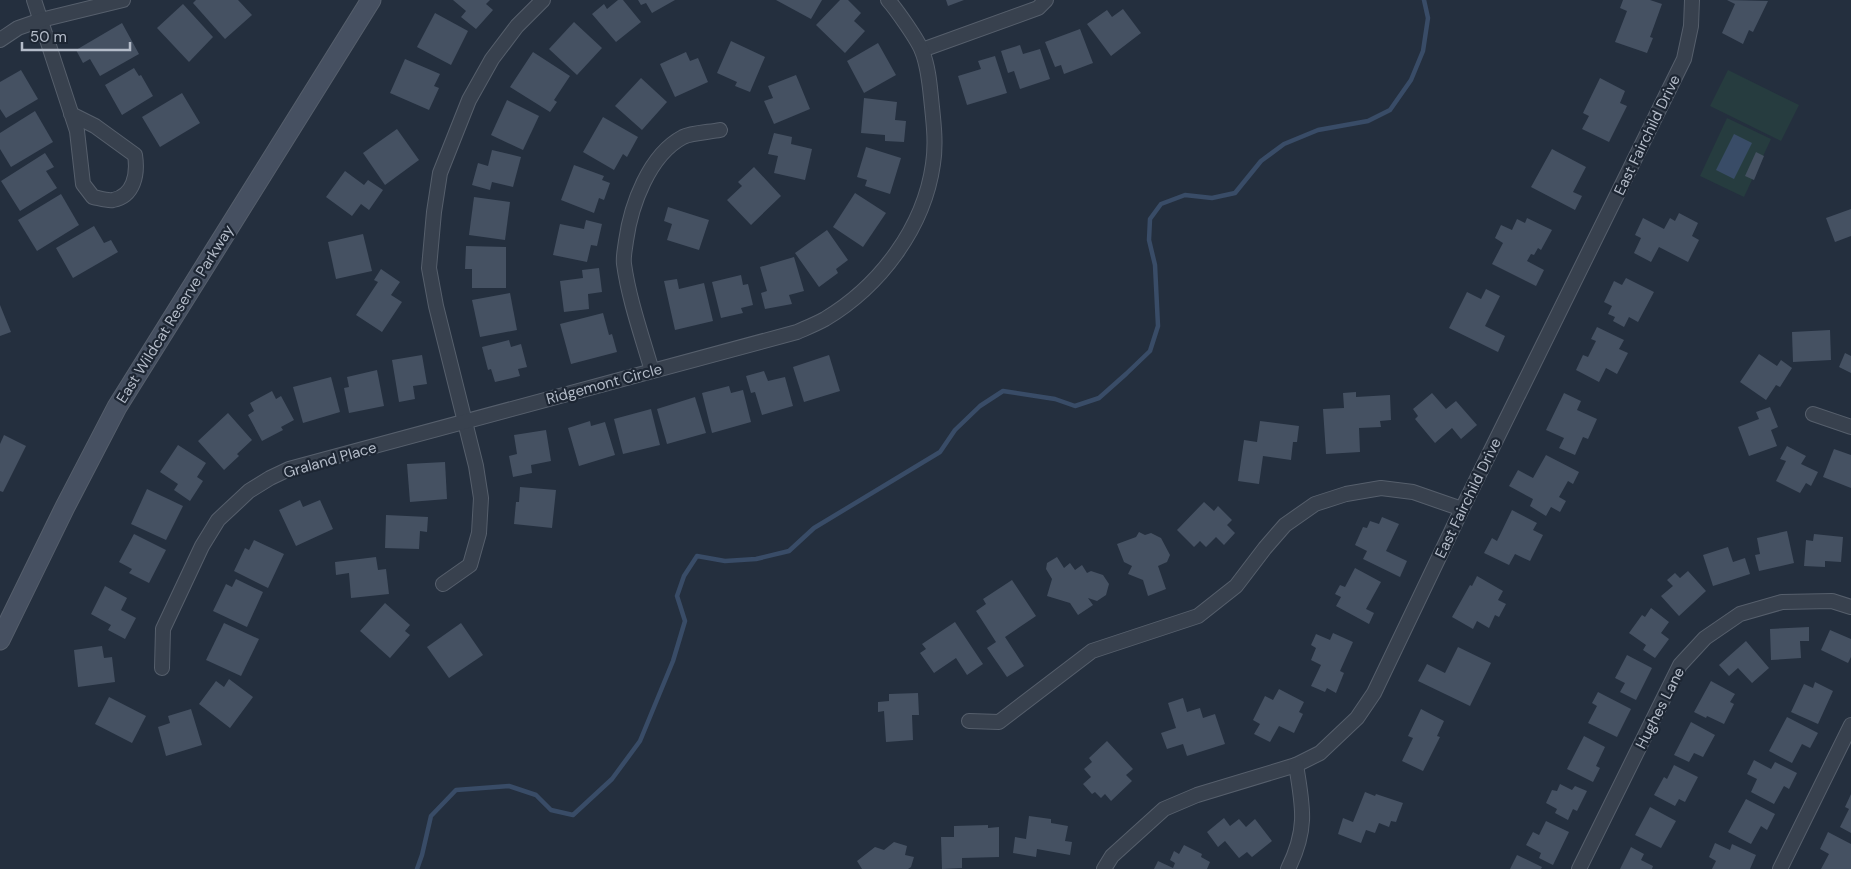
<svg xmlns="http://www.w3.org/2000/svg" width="1851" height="869" viewBox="0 0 1851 869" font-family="'DM Sans',sans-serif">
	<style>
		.green { fill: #263c3f }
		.water { fill: #394c67 }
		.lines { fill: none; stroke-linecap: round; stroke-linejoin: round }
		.stream { stroke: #394c67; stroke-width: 4.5 }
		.building { fill: #455162 }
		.minor-casing { stroke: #565f6c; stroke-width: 16 }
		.secondary-casing { stroke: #565f6c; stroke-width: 21 }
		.minor { stroke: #38414e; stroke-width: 14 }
		.secondary { stroke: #465061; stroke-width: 19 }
		.labels { text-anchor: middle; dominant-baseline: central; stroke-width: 4.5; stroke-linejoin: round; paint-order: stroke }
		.street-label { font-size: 15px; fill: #b4bcc9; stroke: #1d2633 }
	</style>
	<rect width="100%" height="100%" fill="#242f3e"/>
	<!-- green -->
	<g class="green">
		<polygon points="1728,70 1799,105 1781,141 1710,106"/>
		<polygon points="1727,118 1771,139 1744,197 1700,176"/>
	</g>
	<!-- water -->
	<polygon class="water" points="1734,134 1752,143 1734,179 1716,170"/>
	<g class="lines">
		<!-- stream -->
		<polyline class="stream" points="417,869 422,855 431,816 456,790 509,786 536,795 551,810 573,815 612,779 640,741 673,661 685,621 677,596 684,576 697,556 725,561 756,559 789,551 814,528 940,452 955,430 980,406 1003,391 1055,399 1075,406 1099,398 1126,374 1150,351 1158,326 1155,265 1149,240 1150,219 1161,204 1185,195 1212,198 1235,193 1261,161 1284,144 1318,130 1368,121 1390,110 1411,80 1423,51 1428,18 1424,0"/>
	</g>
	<!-- building -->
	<g class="building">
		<polygon points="196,0 238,0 252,15 225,39 193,3"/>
		<polygon points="453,0 490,0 486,4 493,10 476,29 461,17 466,11"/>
		<polygon points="618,0 623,0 641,22 616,42 592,14 604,4 607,9"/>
		<polygon points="638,0 675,0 652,13 646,3 641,5"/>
		<polygon points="776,0 822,0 811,19"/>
		<polygon points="840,0 848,0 861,13 854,21 865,31 845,53 816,25"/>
		<polygon points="946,0 964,0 948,6"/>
		<polygon points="1623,0 1650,0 1662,4 1650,37 1653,38 1647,53 1615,42 1627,11 1620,8"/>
		<polygon points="1727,0 1768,1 1753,32 1749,30 1743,44 1722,33 1735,4"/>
		<polygon points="183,4 213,37 189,62 157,28"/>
		<polygon points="1123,9 1141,33 1111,56 1087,24 1107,10 1112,17"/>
		<polygon points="435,13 468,31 451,65 417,47"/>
		<polygon points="574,22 602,48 577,75 549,49"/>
		<polygon points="122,23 139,54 100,76 90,59 83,63 76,50"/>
		<polygon points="1080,29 1093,63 1064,74 1061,65 1055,67 1045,42"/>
		<polygon points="731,41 765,57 750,92 735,86 737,82 717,73"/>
		<polygon points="878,43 896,75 864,93 847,61"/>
		<polygon points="1020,45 1023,54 1040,49 1050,79 1020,89 1014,71 1008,73 1001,51"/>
		<polygon points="533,52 570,76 554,100 557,102 550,112 510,87"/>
		<polygon points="686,52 690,61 698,58 708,82 675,97 660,64"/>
		<polygon points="995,56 1007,93 967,105 958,76 981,69 978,61"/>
		<polygon points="405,59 440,74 434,86 439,88 429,110 390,93"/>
		<polygon points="134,68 139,76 141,75 153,96 122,115 105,85"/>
		<polygon points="21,70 38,99 6,118 0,109 0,82"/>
		<polygon points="796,75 810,109 774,124 764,101 773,98 768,86"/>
		<polygon points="641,78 667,102 642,130 615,106"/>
		<polygon points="1600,78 1625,91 1620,103 1627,106 1609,142 1582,129 1589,116 1583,113"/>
		<polygon points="182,93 200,123 160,147 142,117"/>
		<polygon points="864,98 897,102 895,120 906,121 904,142 885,141 885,135 861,133"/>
		<polygon points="507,100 539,116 523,150 491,135"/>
		<polygon points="35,111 53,142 11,167 0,149 0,133"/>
		<polygon points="603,117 638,137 627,157 623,154 614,170 583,152"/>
		<polygon points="397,129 419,160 385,185 363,153"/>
		<polygon points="774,133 792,137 791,144 812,149 805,180 774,173 778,156 768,154"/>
		<polygon points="866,147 901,158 890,194 865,186 867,180 857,177"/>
		<polygon points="1552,149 1586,167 1573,192 1582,196 1575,210 1531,187"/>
		<polygon points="492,150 521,157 513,187 492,182 490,190 472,185 478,163 488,166"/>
		<polygon points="1756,152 1764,156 1754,180 1745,176"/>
		<polygon points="45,153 54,167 46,171 57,188 20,211 1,181"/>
		<polygon points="574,165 604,176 602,180 610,183 604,200 599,198 594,213 561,200"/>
		<polygon points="754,167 781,196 751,225 727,200 742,186 738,182"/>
		<polygon points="345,171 364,185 368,180 383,190 369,210 361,204 352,216 326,197"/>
		<polygon points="855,193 886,213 863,247 833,227"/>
		<polygon points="61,194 79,225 37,251 18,220"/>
		<polygon points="474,197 510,202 505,240 469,235"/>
		<polygon points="668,207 709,220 699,250 667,240 672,224 664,221"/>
		<polygon points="1851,209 1851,236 1835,242 1826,218"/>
		<polygon points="1679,213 1698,223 1692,236 1699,240 1688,262 1659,247 1651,262 1634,253 1641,238 1635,235 1643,218 1664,229 1670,218 1675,221"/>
		<polygon points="1527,218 1552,230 1541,250 1538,248 1534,255 1531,254 1527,261 1544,270 1536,286 1492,264 1503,243 1495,238 1501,225 1512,230 1517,219 1525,223"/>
		<polygon points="586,220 602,224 597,246 591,245 587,262 553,255 560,224 584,229"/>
		<polygon points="94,226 104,243 111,240 118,252 73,278 56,248"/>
		<polygon points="827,230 848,260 836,269 838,273 819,287 795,253"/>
		<polygon points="363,234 372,271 336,279 328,242"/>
		<polygon points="466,246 506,247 506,288 472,288 472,269 465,269"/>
		<polygon points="794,257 804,291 789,295 792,304 765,309 761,293 767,291 760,267"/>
		<polygon points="599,268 602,292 588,294 589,309 564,312 560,281 583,278 582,270"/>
		<polygon points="381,269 400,282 391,295 402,302 382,332 356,315 378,282 374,280"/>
		<polygon points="741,275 743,285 748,284 753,305 741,308 743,313 721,318 712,282"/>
		<polygon points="1626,278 1654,292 1638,322 1629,317 1624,327 1613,321 1615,317 1608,314 1612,306 1604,302 1614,281 1622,285"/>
		<polygon points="677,279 679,289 704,283 713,321 675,330 664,281"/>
		<polygon points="1486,289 1500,296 1485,326 1505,336 1498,352 1449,328 1467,292 1481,299"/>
		<polygon points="510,293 517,330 480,337 472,300"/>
		<polygon points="0,305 11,332 0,336"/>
		<polygon points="603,313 609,335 612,334 617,352 571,364 560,324"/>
		<polygon points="1597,327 1624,340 1619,349 1628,353 1617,374 1606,368 1599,382 1576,370 1583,355 1588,357 1596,341 1591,339"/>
		<polygon points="1830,330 1831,360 1793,362 1792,332"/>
		<polygon points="509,340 511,347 521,344 527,367 518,369 520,376 495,382 491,369 488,370 482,347"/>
		<polygon points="1845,353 1851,356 1851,373 1839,367"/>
		<polygon points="1759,354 1777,366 1781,360 1792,368 1780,387 1776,385 1766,400 1740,382"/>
		<polygon points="422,355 427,384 413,386 415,399 399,402 392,360"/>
		<polygon points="829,355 840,391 804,402 793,367"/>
		<polygon points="377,370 384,406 349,413 344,388 349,387 347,377"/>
		<polygon points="764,371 768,381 785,377 793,406 762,415 755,392 751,393 746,376"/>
		<polygon points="331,377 340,412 303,423 293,387"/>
		<polygon points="729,386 731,393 743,390 751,422 712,433 702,393"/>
		<polygon points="272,391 276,399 281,396 294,420 281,427 283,430 262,441 248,415 254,411 250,403"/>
		<polygon points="1356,392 1356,397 1390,395 1391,420 1380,421 1381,427 1359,428 1360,452 1326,454 1323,409 1344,408 1343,393"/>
		<polygon points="1432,393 1446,409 1456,401 1477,425 1461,439 1452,428 1435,443 1415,419 1418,416 1413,409"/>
		<polygon points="1564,393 1581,401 1577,410 1597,419 1588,439 1583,437 1575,455 1559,448 1564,438 1546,430"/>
		<polygon points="695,397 706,433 667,444 657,409"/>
		<polygon points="1770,407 1778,427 1771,430 1777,446 1749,456 1738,427 1759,419 1756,412"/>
		<polygon points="651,409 660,445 623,454 614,419"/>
		<polygon points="228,413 252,440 237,454 239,456 224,470 198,441"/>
		<polygon points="590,421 591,426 605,422 615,455 579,466 568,428"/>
		<polygon points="1260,421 1299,426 1297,442 1293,442 1291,460 1263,456 1259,484 1238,481 1244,440 1257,442"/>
		<polygon points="546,430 551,461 531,465 532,473 513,477 509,456 517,454 514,435"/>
		<polygon points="4,435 26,446 3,492 0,491 0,444"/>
		<polygon points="178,445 206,463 197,477 203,481 190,501 174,490 178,484 160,472"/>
		<polygon points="1787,446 1806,456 1801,464 1818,472 1811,486 1806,483 1800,493 1776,481 1786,461 1780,459"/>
		<polygon points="1834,449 1851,455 1851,488 1823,477"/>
		<polygon points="1546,455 1579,472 1573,484 1568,481 1559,497 1566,501 1560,512 1551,507 1546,516 1530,506 1533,499 1509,486 1518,470 1533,478"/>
		<polygon points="445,462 447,499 410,502 407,464"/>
		<polygon points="520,487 556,490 552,528 514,524 516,502 519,502"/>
		<polygon points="147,489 183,506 166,540 131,524"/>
		<polygon points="300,500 303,507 320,500 333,529 296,546 279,510"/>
		<polygon points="1204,502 1214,511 1218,506 1232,520 1227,525 1235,533 1224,545 1216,537 1206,547 1200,541 1194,547 1177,530"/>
		<polygon points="1512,510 1537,523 1533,530 1543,535 1530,561 1515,554 1509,565 1484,553 1492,538 1497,541"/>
		<polygon points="386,515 428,517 427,532 420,531 419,549 385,548"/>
		<polygon points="1382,517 1399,524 1386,551 1407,561 1400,577 1363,559 1367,551 1355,545 1363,527 1367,528 1370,521 1379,524"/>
		<polygon points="1787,531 1794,563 1759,571 1755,555 1760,554 1757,538"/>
		<polygon points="1139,532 1145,535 1151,533 1161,538 1170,555 1167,562 1158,566 1166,589 1148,596 1143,580 1128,574 1132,566 1124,562 1117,544 1136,537"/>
		<polygon points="134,534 166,550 149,583 129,573 132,569 119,562"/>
		<polygon points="1814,534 1843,537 1841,562 1825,561 1825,567 1804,566 1806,540 1813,541"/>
		<polygon points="254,540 284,554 268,588 234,571 245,548 249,550"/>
		<polygon points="1728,547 1733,562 1745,558 1750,574 1713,586 1703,555"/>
		<polygon points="376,557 378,570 386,569 389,594 351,598 349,573 336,575 335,562"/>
		<polygon points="1057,557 1064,568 1070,563 1075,570 1082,565 1087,573 1091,571 1103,575 1109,584 1106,595 1097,601 1088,598 1093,605 1078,615 1070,603 1047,596 1052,579 1046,569 1047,563"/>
		<polygon points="1355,568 1381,582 1366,609 1374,613 1369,624 1336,606 1341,597 1335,594 1340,585 1345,587"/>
		<polygon points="1688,571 1706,591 1679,616 1661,596 1673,586 1667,580 1675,573 1680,578"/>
		<polygon points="1477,576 1503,591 1498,600 1506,604 1499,617 1495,615 1489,628 1477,621 1473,629 1452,617 1470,585 1472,586"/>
		<polygon points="236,579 263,592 247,627 213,611 226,584 232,587"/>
		<polygon points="1012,580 1036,616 1005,637 1024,666 1007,677 987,648 996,642 976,611 986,604 983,599"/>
		<polygon points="105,586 127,598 121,610 136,618 125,639 108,630 111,625 91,614"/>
		<polygon points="385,603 410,625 405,631 410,635 390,658 360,631"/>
		<polygon points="1651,608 1669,622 1661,633 1669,639 1655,658 1643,650 1646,645 1629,633 1642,615 1645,617"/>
		<polygon points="955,622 983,664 967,675 956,658 934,673 920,653 926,649 922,644"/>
		<polygon points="224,623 259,639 241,676 206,660"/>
		<polygon points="461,623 483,655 449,678 427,647"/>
		<polygon points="1809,627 1809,641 1800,641 1801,658 1771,660 1770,629"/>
		<polygon points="1830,630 1851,639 1851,657 1848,663 1821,650"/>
		<polygon points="1333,633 1353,642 1340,671 1344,673 1336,693 1327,688 1325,692 1311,686 1321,665 1311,660 1316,648 1311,645 1316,634 1330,640"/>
		<polygon points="1746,641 1769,668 1752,683 1738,668 1729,676 1719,665"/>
		<polygon points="102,646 104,658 112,657 115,682 78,687 74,650"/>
		<polygon points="1458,647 1491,663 1470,706 1418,681 1427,664 1445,673"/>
		<polygon points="1627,655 1652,668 1636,700 1620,692 1625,683 1615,678"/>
		<polygon points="229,679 253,697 230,728 199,704 216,681 224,687"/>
		<polygon points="1711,681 1735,694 1730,702 1734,704 1724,724 1707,716 1706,718 1694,712"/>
		<polygon points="1815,682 1833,691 1818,724 1791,712 1804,684 1813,688"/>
		<polygon points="1279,689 1304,702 1299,712 1303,714 1294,733 1279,726 1270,742 1254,734 1260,724 1253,720 1265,696 1273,700"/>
		<polygon points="1598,692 1631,709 1617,737 1588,723 1597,706 1592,703"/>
		<polygon points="918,693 919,715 912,715 913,740 886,742 884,711 878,712 878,702 889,701 889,694"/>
		<polygon points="109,697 146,716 132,743 95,724"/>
		<polygon points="1183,698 1187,712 1200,708 1203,718 1215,714 1225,744 1187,756 1183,744 1167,749 1161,733 1176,728 1168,703"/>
		<polygon points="191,709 202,745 166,756 158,727 170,723 168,716"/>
		<polygon points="1421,709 1444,721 1437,736 1440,737 1423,771 1402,761 1413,738 1408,736"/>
		<polygon points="1787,717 1818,733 1810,748 1802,744 1792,763 1769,751"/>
		<polygon points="1691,722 1715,735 1703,757 1694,753 1689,762 1674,755"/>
		<polygon points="1584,736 1605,747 1596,766 1600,768 1593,782 1567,769"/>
		<polygon points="1107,741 1133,769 1126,775 1132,781 1111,801 1105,794 1101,798 1095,792 1092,794 1083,784 1091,777 1084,769 1092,762 1089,758"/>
		<polygon points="1754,760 1771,769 1775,762 1797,773 1789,789 1784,786 1774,804 1751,792 1757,779 1747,774"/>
		<polygon points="1674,765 1698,777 1685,802 1679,799 1675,806 1654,795 1664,777 1667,779"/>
		<polygon points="1560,784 1572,790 1575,786 1587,791 1577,811 1573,809 1568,820 1555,813 1557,809 1546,803 1552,790 1557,791"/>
		<polygon points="1365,792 1375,796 1376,794 1403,803 1396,822 1391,821 1389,827 1379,823 1375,833 1366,830 1361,843 1338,834 1343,818 1353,822"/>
		<polygon points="1851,794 1851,833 1840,827 1849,809 1845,807"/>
		<polygon points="1746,799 1775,814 1767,830 1761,826 1751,844 1728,832"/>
		<polygon points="1650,807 1676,821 1661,848 1635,835"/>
		<polygon points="1029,816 1051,819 1051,823 1068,826 1065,841 1072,842 1070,855 1037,849 1036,857 1013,853 1015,837 1026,839"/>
		<polygon points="1224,818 1230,826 1239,819 1246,827 1255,819 1272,841 1252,857 1247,852 1239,858 1225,841 1218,847 1207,832"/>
		<polygon points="1546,821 1569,832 1553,865 1539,858 1541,853 1526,845 1533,832 1539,835"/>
		<polygon points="988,825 988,828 999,827 999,857 962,858 962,868 942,869 941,837 954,837 954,826"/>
		<polygon points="1828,832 1851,844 1851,869 1821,869 1829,854 1820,849"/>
		<polygon points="894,842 907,846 905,855 914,857 911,867 908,869 862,869 857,861 875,847 884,850"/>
		<polygon points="1715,843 1730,850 1732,844 1756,855 1750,869 1712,869 1716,861 1709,857"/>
		<polygon points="1184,845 1202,854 1201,857 1210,862 1207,869 1154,869 1158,861 1173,868 1175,863 1170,860 1174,851 1179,854"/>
		<polygon points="1631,847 1644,854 1641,860 1653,866 1652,869 1620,869"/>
		<polygon points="1517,855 1542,867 1541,869 1510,869"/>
	</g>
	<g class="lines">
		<defs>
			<g id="minor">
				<path d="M 34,0 L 77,131 L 83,184 L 93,197 C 99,198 107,201 113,200 C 134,196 138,174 135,155 L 95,126 L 71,114"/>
				<polyline points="0,40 18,28 41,20 123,0"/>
				<polyline points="922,50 1038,8 1046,0"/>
				<path d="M 652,371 C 642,336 629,300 624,264 C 623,257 625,249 626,241 C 631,205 649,155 683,137 C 691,133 710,132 720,130"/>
				<polyline points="1813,414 1851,427"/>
				<polyline points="443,584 470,565 479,533 481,498 476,466 436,306 429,268 434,212 440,173 469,100 492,59 517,26 543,0"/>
				<path d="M 162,668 L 163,629 L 202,546 L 218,520 L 249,491 L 270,478 L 289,469 L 797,332 C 806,328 816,324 825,319 C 880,286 924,228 933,164 C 936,145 934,126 932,107 C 930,89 929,68 922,51 C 918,40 896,9 888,0"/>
				<polyline points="969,721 999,722 1092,651 1198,616 1236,586 1265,548 1285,525 1315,504 1346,494 1381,488 1413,492 1462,509"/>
				<polyline points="1104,869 1112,856 1164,809 1197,795 1296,765 1320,753 1357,718 1374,693 1462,509 1684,59 1691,26 1692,0"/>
				<path d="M 1288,869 C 1308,829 1303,807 1296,765"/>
				<polyline points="1579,869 1680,665 1705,638 1740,614 1782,602 1832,601 1851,607"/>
				<polyline points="1780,869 1851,725"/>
			</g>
			<polyline id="secondary" points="0,640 65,507 117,407 371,0"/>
		</defs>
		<!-- minor casing -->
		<use href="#minor" class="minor-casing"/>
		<!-- secondary casing -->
		<use href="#secondary" class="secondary-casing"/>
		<!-- minor -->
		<use href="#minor" class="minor"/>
		<!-- secondary -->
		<use href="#secondary" class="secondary"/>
	</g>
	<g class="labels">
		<!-- street labels -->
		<g class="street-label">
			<text transform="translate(1647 135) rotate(-64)">East Fairchild Drive</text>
			<text transform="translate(175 314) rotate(-58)">East Wildcat Reserve Parkway</text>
			<text transform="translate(604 384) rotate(-15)">Ridgemont Circle</text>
			<text transform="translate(330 460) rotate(-16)">Graland Place</text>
			<text transform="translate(1468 498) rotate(-64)">East Fairchild Drive</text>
			<text transform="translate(1660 708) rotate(-63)">Hughes Lane</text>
		</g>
	</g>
	<!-- scale -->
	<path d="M22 42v8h108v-8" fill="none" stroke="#b4bcc9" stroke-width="2.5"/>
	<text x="30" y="42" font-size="15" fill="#b4bcc9" stroke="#1d2633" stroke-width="4" paint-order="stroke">50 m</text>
</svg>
